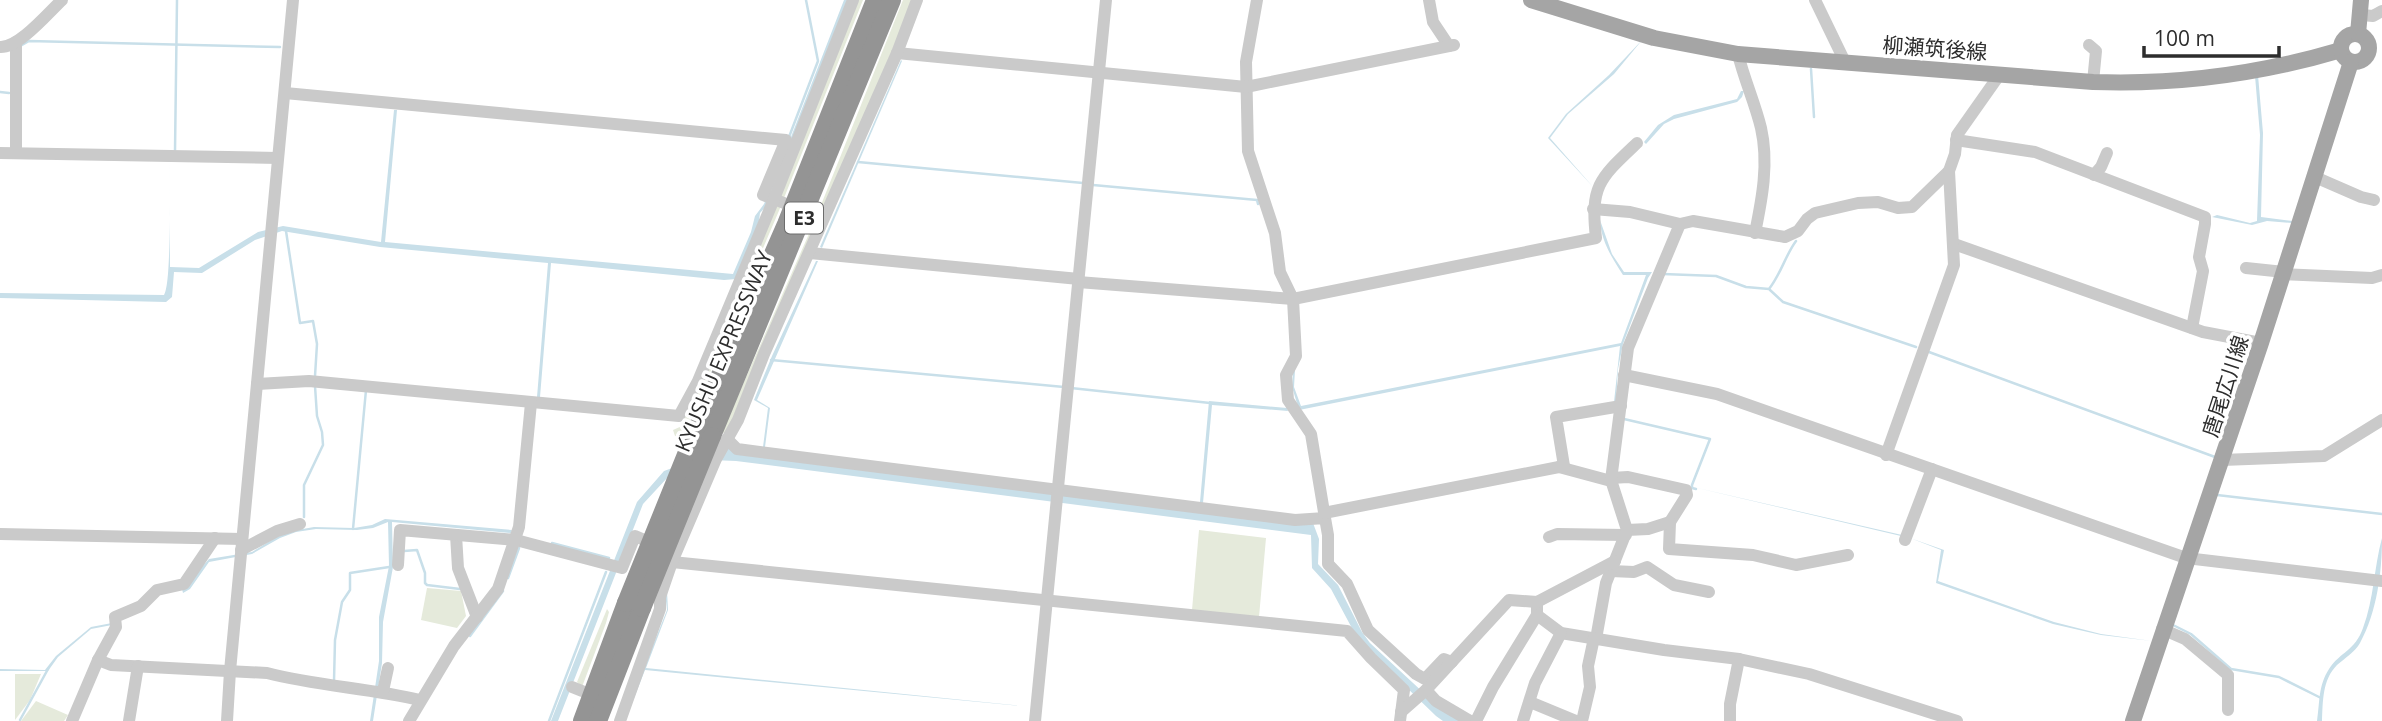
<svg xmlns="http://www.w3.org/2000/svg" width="2382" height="721" viewBox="0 0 2382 721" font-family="'Open Sans','Noto Sans JP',sans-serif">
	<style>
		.green { fill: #e5eadb }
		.water { fill: #c8dfe9 }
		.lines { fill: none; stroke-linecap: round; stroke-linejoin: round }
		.stream { stroke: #c8dfe9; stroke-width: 2.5 }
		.minor { stroke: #cacaca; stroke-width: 12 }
		.major { stroke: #a5a5a5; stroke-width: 16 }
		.highway { stroke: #949494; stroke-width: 18 }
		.highway-bridge { stroke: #949494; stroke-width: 18 }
		.labels { text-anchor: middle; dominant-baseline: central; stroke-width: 7; stroke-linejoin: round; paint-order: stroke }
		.shield { fill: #fff; stroke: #6c6c6c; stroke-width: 2 }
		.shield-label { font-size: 19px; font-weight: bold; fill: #2d2d2d }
		.street-label { font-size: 21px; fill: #2d2d2d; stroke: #fff }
	</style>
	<rect width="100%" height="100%" fill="#fff"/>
	<!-- green -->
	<g class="green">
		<polygon points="854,0 863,0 784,198 777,195"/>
		<polygon points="903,0 914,0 821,214 819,211 821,205"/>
		<polygon points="781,206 682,438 675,436 673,430 682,426 684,420 683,415 775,207"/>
		<polygon points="815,220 818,227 726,434 722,432"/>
		<polygon points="1199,530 1266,538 1259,617 1192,610"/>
		<polygon points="427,588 461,591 466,616 457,628 421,620"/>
		<polygon points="607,609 609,612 606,623 582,687 577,682"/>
		<polygon points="15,674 41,674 30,700 15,720"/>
		<polygon points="36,701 68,715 64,721 21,721"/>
	</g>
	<!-- water -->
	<g class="water">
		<path d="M 844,0 L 848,0 L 767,205 L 760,213 L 758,228 L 736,279 L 724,280 L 551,263 L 540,397 L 537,397 L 548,263 L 380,247 L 282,231 L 255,240 L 202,273 L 174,272 L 172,297 L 166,302 L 0,298 L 0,293 L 164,295 C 172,283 169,182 169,160 L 170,267 L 199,268 L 258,232 L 283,226 L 381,242 L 394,110 L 397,110 L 385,242 L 733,274 L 751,232 L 755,216 L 764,204 L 791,137 Z"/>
		<polygon points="1643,39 1614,74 1568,114 1550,138 1594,188 1548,138 1566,114 1609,75"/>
		<polygon points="901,60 902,61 822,248 820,247"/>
		<polygon points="2258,75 2263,133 2261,217 2293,221 2292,223 2267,221 2252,225 2212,217 2217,215 2250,223 2257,221 2260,135 2255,76"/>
		<polygon points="1741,91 1744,91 1742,97 1737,102 1674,119 1664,124 1646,144 1644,142 1658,125 1674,115 1737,99"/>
		<path d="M 1600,220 L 1612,254 L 1624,272 L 1652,272 L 1648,278 L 1623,344 L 1618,369 L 1616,402 L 1614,402 L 1620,346 L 1299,410 L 1292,387 L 1293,370 L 1295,370 L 1294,387 L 1301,406 L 1621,343 L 1646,275 L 1623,275 C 1612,258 1601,241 1600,220 Z"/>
		<polygon points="816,261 818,261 757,400 770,408 765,447 763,447 768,408 754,400 772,356"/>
		<polygon points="1209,401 1287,408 1288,411 1212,405 1203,503 1200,502"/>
		<polygon points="727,448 1313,523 1319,539 1318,564 1338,585 1362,632 1370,643 1427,696 1460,721 1443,721 1436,716 1370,652 1354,632 1331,589 1312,568 1311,535 736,461 711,460 668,477 643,504 558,721 551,721 637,502 664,471"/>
		<polygon points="1693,487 1902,535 1901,536"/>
		<polygon points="385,519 512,530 511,533 392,522 393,567 383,622 382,663 373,721 370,721 379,661 379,617 389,566 388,522 373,528 357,530 316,529 296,532 280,538 252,554 209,562 190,589 183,593 182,589 209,559 252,552 278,536 297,530 314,527 354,528 372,525"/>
		<polygon points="1910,538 1944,550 1938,581 2054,622 2101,634 2152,641 2101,635 2053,624 1936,583 1941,550"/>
		<path d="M 2382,538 C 2382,572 2377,612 2360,643 C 2355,652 2345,658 2337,665 C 2322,680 2323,702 2322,721 L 2317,721 C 2320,702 2318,686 2329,669 C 2340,652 2355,651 2363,628 C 2374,599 2374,567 2382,538 Z"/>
		<polygon points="667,591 668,610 646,668 1032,707 645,670 629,711 627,710 667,610 665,592"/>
		<polygon points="112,623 112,625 91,629 58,657 48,671 0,671 0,669 45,670 56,656 91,627"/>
	</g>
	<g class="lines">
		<!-- stream -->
		<g class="stream">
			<polyline points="22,45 29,41 280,47"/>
			<polyline points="1811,69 1814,117"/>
			<polyline points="0,92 9,93"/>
			<polyline points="789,137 818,61 806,0"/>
			<polyline points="175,151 177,0"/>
			<polyline points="858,162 1083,183"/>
			<polyline points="1093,185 1257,200 1258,204"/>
			<polyline points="286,231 300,323 313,321 317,344 315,376"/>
			<path d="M 1663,274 L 1716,276 L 1746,287 L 1769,289 C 1781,274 1785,256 1796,241"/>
			<polyline points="1770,290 1783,302 1916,347"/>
			<polyline points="1929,352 2215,457"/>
			<polyline points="771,360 1064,387"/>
			<polyline points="1071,388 1210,403"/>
			<polyline points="1624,419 1710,439 1692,485 1692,488 1696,489"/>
			<polyline points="2217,495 2382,514"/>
			<polyline points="304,517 304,485 323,445 322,432 317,416 315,386"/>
			<polyline points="353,529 366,390"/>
			<polyline points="552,543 609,558"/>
			<polyline points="404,551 417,550 425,573 425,583 427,585 460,589"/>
			<polyline points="508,578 519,548"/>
			<polyline points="2171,624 2191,634 2231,669 2279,677 2321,698"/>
			<polyline points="470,636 503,591"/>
			<polyline points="334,681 335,640 342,602 350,590 350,573 389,567"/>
			<polyline points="20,720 48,669"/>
			<polyline points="549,721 606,572"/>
		</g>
		<!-- minor -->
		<g class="minor">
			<polyline points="1257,0 1246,62 1248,151 1275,233 1280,272 1293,299 1296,356 1286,375 1288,400 1311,434 1325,518"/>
			<polyline points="1429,0 1433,22 1449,46"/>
			<polyline points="1815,0 1845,62"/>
			<polyline points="2362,15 2373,16 2382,11"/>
			<polyline points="16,42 16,153"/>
			<polyline points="2089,45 2096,51 2093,82"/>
			<path d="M 0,47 C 19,48 48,13 62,0"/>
			<polyline points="897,53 1246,87 1454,45"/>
			<path d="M 1738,54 C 1744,79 1755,103 1761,128 C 1769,163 1762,199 1755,233"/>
			<polyline points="285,93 786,140 763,195 784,203"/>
			<polyline points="1956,140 2035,152 2205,217 2205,224 2199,257 2203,271 2192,328"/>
			<polyline points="0,153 278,158"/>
			<polyline points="2094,175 2101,167 2107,153"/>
			<polyline points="2315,177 2361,197 2374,200"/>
			<polyline points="1593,209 1630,212 1680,224 1693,221 1785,237 1798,231 1807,219 1815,213 1858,203 1878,202 1898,208 1912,207 1949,171"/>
			<polyline points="1954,244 2203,332 2261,343"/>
			<polyline points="810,253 1079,279"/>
			<polyline points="2246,268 2284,272"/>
			<polyline points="2283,274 2372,278 2382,275"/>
			<path d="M 1078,282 L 1293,299 L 1596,238 C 1590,185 1600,178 1637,143"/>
			<polyline points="1624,375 1717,394 2186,558 2382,581"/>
			<polyline points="257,384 309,381 679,416 698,381 774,199 853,0"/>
			<polyline points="727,439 737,449 1295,520 1325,518 1328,535 1328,564 1347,584 1368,630 1416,674 1425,679 1444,659 1452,662"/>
			<polyline points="1886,455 1954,265 1949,171 1955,154 1957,135 2000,74"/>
			<polyline points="2222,460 2324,456 2382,420"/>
			<polyline points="1559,467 1611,481"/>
			<polyline points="1611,478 1628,477 1686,490 1687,495 1670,522 1669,549 1753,555 1796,565 1848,555"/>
			<polyline points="1324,513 1564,466 1556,417 1621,406"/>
			<polyline points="1627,530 1648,529 1670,522"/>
			<polyline points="0,534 242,539"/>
			<polyline points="456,535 458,568 477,617"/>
			<polyline points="1549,537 1557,534 1626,535"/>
			<polyline points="1905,540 1932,469"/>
			<polyline points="241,550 277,531 300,524"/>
			<polyline points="672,562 1347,631 1371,658 1404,690 1400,721"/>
			<polyline points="398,565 400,530 516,540 622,568 635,536 656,545"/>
			<polyline points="1611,571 1634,572 1647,567 1674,585 1709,592"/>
			<polyline points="1537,602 1537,615 1561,633 1664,650 1739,659 1809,674 1957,721"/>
			<polyline points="2162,629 2185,639 2228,675 2228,710"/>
			<polyline points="1596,639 1606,583 1627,530 1611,480 1628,348 1680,224"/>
			<path d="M 98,660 L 111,665 L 267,673 C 317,686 369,688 420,700"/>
			<polyline points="572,687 582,691"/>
			<polyline points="1426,690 1436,701 1470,721"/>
			<polyline points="383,691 388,668"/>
			<polyline points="1530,702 1576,721"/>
			<polyline points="1401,712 1426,690 1509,600 1537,602 1615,561"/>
			<polyline points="72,721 98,660 116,627 115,617 141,606 157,590 184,584 215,538"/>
			<polyline points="129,721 138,666"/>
			<polyline points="227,721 230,671 293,0"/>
			<polyline points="409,721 454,646 498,589 519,527 531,403"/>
			<polyline points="620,721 660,609 660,597 672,562 716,459 738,420 764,354 897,53 917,0"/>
			<polyline points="1035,721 1106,0"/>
			<polyline points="1476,721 1493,687 1537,615"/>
			<polyline points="1523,721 1535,683 1561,633"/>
			<polyline points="1582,721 1590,687 1588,666 1594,638"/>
			<polyline points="1730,721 1730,704 1739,659"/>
		</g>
		<!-- major -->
		<g class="major">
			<path d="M 1531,0 L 1654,38 L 1738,54 L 2093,82 C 2177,85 2260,74 2341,50"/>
			<circle cx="2355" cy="48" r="14"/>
			<polyline points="2358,34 2361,0"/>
			<polyline points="2133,721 2261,343 2351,62"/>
		</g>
		<!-- highway -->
		<g class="highway">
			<polyline points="696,430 786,224 875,0"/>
			<polyline points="712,436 892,0"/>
			<polyline points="582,721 626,603"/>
			<polyline points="598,721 642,608"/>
		</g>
		<!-- highway-bridge -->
		<g class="highway-bridge">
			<polyline points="626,603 696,430"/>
			<polyline points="642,608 712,436"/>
		</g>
	</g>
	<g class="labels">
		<!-- shield labels -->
		<rect class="shield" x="785" y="202.5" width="38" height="31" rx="5"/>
		<g class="shield-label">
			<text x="804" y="218">E3</text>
		</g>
		<!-- street labels -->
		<g class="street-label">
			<text transform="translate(1935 48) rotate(4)">柳瀬筑後線</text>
			<text transform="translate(723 351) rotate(-67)">KYUSHU EXPRESSWAY</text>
			<text transform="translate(2225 386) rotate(-72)">唐尾広川線</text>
		</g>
	</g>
	<!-- scale -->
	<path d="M2144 46v10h135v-10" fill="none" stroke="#2d2d2d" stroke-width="3.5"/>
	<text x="2154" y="46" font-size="21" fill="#2d2d2d" stroke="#ffffff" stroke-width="5" paint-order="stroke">100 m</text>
</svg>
